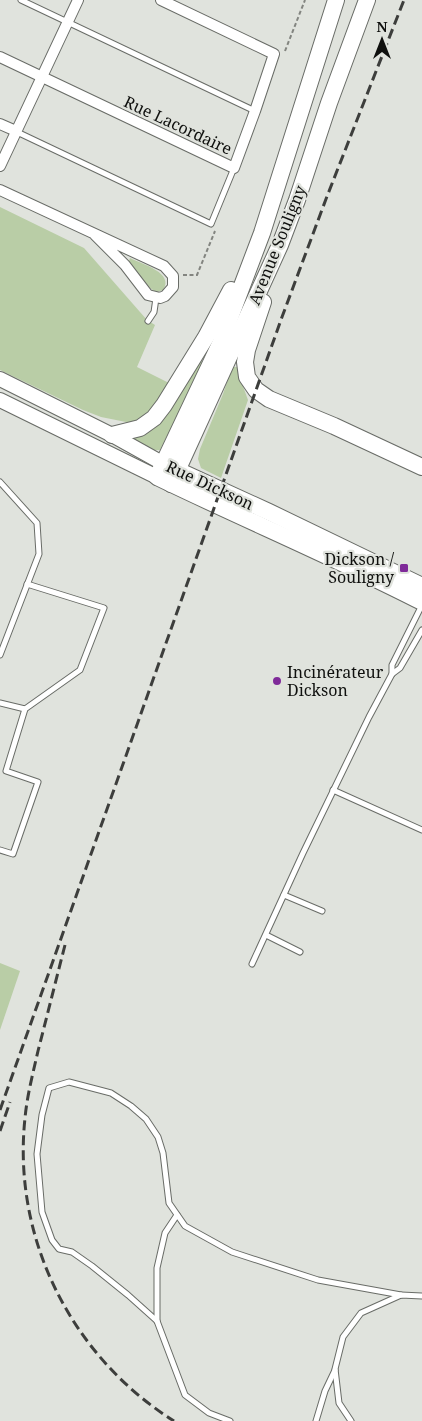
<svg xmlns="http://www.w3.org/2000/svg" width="422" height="1421" viewBox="0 0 422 1421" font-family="'Noto Serif',serif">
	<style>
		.green { fill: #b9cda6 }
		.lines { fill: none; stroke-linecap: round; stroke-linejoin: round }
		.service-casing { stroke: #696c67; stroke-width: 7 }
		.minor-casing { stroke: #696c67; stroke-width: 12 }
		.secondary-casing { stroke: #696c67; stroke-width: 16 }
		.primary-casing { stroke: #696c67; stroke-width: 18 }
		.trunk-casing { stroke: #696c67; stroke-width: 18 }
		.path { stroke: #838580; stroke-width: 2; stroke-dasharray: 4 2.5; stroke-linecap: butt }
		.service { stroke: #fff; stroke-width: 5 }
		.minor { stroke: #fff; stroke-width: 10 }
		.secondary { stroke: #fff; stroke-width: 14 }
		.primary { stroke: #fff; stroke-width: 16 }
		.trunk { stroke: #fff; stroke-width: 16 }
		.rail { stroke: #3d3e3c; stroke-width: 3; stroke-dasharray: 10 5; stroke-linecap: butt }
		.poi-dot { fill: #7f2a99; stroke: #e0e3dd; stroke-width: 2 }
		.labels { text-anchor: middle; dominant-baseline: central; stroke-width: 4.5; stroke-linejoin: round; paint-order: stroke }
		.street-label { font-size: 16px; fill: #0f100e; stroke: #e0e3dd }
		.poi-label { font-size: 16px; fill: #0f100e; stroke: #e0e3dd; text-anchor: end }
	</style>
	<rect width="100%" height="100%" fill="#e0e3dd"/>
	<!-- green -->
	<g class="green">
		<polygon points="0,207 84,248 147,320 155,325 137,367 171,384 154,410 134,423 126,422 101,417 83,410 0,370"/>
		<path d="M 130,258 C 142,264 175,273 163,290 L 157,292 C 147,289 136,269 129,261 Z"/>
		<polygon points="200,360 204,363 160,450 153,450 130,439"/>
		<polygon points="232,367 238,367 240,378 248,400 221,478 201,468 198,459 200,449 223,394"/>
		<polygon points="0,963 20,971 0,1030"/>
	</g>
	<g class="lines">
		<defs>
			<g id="service">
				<polyline points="21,0 255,111"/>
				<polyline points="17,132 211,224 234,168"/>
				<polyline points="148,321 154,312 156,298"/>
				<polyline points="0,482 37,523 39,554 0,655"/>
				<polyline points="392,674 392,665 422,605"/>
				<polyline points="0,703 25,709"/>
				<polyline points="333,790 422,830"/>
				<polyline points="0,850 13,854 38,782 6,771 25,709 80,670 104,608 27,584"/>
				<polyline points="284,895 322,911"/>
				<polyline points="266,935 300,952"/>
				<polyline points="252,964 303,853 369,717 392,674 400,668 422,630"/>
				<polyline points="157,1321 157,1268 165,1233 177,1215"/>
				<polyline points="230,1421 209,1413 185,1395 157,1321 128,1295 92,1266 72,1252 59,1249 52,1240 42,1212 37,1154 42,1115 49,1088 69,1082 111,1093 131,1106 146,1119 158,1137 163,1153 169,1203 185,1226 232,1252 318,1280 401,1295"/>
				<polyline points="316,1421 325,1391 335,1370"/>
				<polyline points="351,1421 339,1403 335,1369 343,1337 361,1313 401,1295 422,1296"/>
			</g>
			<g id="minor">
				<polyline points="0,57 234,168 255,111 274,54 161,0"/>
				<polyline points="0,124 16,131"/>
				<polyline points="0,166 78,0"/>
				<polyline points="0,190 164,266 173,276 173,287 165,296 160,298 148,295 125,265 95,235"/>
			</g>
			<g id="secondary">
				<polyline points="0,379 112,435 164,464"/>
				<polyline points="0,400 157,477"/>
			</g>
			<g id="primary">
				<polyline points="164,464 269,512 422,586"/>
				<path d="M 159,478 C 246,520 336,558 422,602"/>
			</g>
			<g id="trunk">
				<polyline points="263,302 247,350 245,362 247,377 256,390 269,399 334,426 422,467"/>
				<polyline points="112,435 140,428 154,418 164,405 206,337 231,290"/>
				<polyline points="157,477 220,344 262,233 336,0"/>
				<polyline points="171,484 280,245 297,200 329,103 367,0"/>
			</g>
		</defs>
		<!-- service casing -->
		<use href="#service" class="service-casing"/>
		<!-- minor casing -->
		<use href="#minor" class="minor-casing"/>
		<!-- secondary casing -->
		<use href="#secondary" class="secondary-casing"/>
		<!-- primary casing -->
		<use href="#primary" class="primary-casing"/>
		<!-- trunk casing -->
		<use href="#trunk" class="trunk-casing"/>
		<!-- path -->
		<g class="path">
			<polyline points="285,51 305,0"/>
			<polyline points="183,275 197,275 215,231"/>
		</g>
		<!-- service -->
		<use href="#service" class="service"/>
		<!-- minor -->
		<use href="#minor" class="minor"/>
		<!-- secondary -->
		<use href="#secondary" class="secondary"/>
		<!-- primary -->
		<use href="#primary" class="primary"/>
		<!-- trunk -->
		<use href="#trunk" class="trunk"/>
		<!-- rail -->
		<g class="rail">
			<path d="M 65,945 C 56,980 47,1016 38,1051 C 33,1073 27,1096 25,1118 C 12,1239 72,1357 174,1421"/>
			<polyline points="0,1110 282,317 326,199 404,0"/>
			<polyline points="0,1131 10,1102"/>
		</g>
	</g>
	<!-- markers -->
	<g class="poi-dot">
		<rect x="399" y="563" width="10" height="10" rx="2.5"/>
		<circle cx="277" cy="681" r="5"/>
	</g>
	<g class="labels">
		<!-- street labels -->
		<g class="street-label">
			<text transform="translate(178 125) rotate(25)">Rue Lacordaire</text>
			<text transform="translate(277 245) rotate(-68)">Avenue Souligny</text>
			<text transform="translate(210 485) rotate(25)">Rue Dickson</text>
		</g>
		<!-- poi labels -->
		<g class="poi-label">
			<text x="394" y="559">Dickson /<tspan x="394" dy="18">Souligny</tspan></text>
			<text x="287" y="672" text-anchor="start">Incinérateur<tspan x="287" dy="18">Dickson</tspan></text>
		</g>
	</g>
	<!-- north arrow -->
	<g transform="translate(382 40)" stroke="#e0e3dd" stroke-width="4" paint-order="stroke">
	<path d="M0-4L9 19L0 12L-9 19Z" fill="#0f100e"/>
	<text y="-8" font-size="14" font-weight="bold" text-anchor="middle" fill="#0f100e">N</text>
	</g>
</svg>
